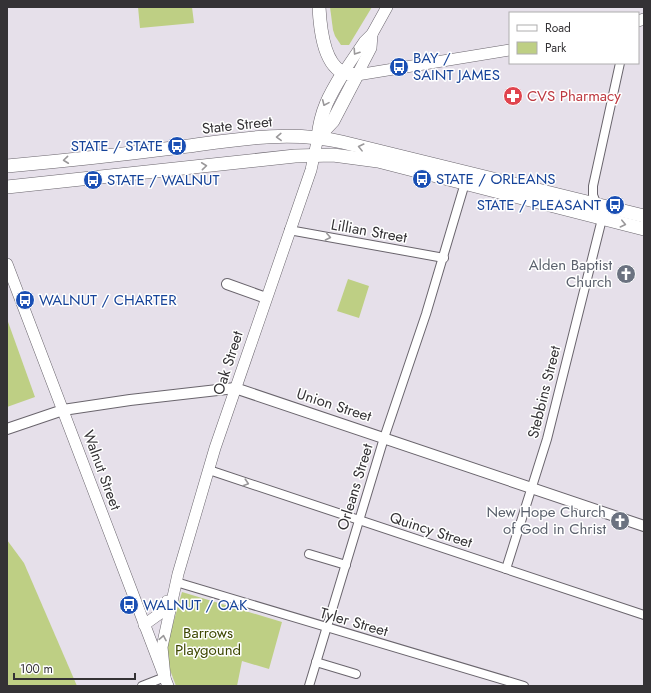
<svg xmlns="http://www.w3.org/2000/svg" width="651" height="693" viewBox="0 0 651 693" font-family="Jost,sans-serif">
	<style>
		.green { fill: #becf84 }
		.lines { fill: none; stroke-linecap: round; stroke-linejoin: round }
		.minor-casing { stroke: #6a656d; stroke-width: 10 }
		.tertiary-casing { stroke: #6a656d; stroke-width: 12 }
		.secondary-casing { stroke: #6a656d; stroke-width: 12 }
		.primary-casing { stroke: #6a656d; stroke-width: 14 }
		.minor { stroke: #fff; stroke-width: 8 }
		.tertiary { stroke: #fff; stroke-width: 10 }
		.secondary { stroke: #fff; stroke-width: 11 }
		.primary { stroke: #fff; stroke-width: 13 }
		.oneway { stroke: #9a989a }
		.labels { text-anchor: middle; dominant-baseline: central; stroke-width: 3; stroke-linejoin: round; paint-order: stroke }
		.transit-label { font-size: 15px; fill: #164399; stroke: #fff; text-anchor: start }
		.health-label { font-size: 15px; fill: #be3a42; stroke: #fff; text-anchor: start }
		.street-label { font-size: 15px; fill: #343235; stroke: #fff }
		.worship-label { font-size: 15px; fill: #5b616d; stroke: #fff; text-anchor: end }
		.park-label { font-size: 15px; fill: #3d4701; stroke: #fff }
	</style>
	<rect width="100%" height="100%" fill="#e6e0ea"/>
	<!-- green -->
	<g class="green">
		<polygon points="138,7 192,7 194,23 140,28"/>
		<polygon points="330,7 372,7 349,45 341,45 335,36 333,30"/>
		<polygon points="348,279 369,286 359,318 337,311"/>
		<polygon points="7,319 35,397 7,407"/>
		<polygon points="7,540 24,563 77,686 7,686"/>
		<polygon points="182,592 282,622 269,669 242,661 237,686 176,686 167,662 166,648"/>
	</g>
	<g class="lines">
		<defs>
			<g id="minor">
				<polyline points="597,205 593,195 593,186 620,63"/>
				<polyline points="289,230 444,258"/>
				<polyline points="209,470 644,615"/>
				<polyline points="309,554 346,565"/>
				<polyline points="506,569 547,439 602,219"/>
				<polyline points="176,582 524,686"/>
				<polyline points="316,662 356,674"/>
				<polyline points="142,686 165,677"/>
				<polyline points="309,686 384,438 426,314 465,183"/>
			</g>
			<g id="tertiary">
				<polyline points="227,284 266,298"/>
				<polyline points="7,429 63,410 130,400 235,388 644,526"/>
			</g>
			<g id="secondary">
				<polyline points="638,21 644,19"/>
				<polyline points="343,73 364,42 372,34 387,7"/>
				<polyline points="357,75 510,50"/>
				<polyline points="357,75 371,48 372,34"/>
				<polyline points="7,264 168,686"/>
				<polyline points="144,625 162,612 167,601"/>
				<polyline points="165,677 162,647 178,574 215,448 311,170 318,137"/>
			</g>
			<g id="primary">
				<path d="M 318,137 L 333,121 L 357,75 C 353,74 346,74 342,72 C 323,62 320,26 319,7"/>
				<path d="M 318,137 C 321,110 329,96 343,73"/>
				<path d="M 7,166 C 62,161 118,155 173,148 C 228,141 286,129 342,142 L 644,216"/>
				<polyline points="7,187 295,156 333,155 378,161 644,229"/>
			</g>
		</defs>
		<!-- minor casing -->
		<use href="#minor" class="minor-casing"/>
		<!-- tertiary casing -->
		<use href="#tertiary" class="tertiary-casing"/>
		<!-- secondary casing -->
		<use href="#secondary" class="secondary-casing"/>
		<!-- primary casing -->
		<use href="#primary" class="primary-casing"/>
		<!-- minor -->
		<use href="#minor" class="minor"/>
		<!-- tertiary -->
		<use href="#tertiary" class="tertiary"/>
		<!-- secondary -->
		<use href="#secondary" class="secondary"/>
		<!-- primary -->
		<use href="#primary" class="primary"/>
	</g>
	<!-- one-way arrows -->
	<defs><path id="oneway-chevron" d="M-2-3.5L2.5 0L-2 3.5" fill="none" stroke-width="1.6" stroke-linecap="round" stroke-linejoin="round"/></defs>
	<g class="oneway">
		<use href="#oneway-chevron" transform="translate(356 52) rotate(124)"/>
		<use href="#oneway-chevron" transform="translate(325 103) rotate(114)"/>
		<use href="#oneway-chevron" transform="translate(279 137) rotate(178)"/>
		<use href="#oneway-chevron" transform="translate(361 147) rotate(-166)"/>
		<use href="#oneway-chevron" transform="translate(66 160) rotate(174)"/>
		<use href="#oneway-chevron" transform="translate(204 166) rotate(-6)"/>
		<use href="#oneway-chevron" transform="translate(623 224) rotate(13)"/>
		<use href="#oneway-chevron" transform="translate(328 237) rotate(11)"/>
		<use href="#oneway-chevron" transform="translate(246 483) rotate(18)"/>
		<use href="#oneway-chevron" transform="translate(163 638) rotate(-79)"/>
	</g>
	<!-- icons -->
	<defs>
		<symbol id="bus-disc" viewBox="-11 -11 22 22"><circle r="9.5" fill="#1a4fb4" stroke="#fff"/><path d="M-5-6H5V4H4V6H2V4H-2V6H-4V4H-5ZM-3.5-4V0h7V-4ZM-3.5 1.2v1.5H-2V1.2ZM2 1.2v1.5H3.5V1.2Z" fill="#fff"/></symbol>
		<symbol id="pharmacy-disc" viewBox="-11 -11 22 22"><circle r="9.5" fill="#e0444e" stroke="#fff"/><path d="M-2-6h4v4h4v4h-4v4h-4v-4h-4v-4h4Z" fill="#fff"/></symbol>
		<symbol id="church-disc" viewBox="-11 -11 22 22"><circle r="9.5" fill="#6b7280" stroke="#fff"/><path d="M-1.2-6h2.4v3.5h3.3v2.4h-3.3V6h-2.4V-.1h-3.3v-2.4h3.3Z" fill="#fff"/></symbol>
	</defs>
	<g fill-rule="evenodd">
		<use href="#bus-disc" x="388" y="56" width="22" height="22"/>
		<use href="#pharmacy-disc" x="502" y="85" width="22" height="22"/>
		<use href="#bus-disc" x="166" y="135" width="22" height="22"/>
		<use href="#bus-disc" x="411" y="168" width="22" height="22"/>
		<use href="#bus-disc" x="82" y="169" width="22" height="22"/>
		<use href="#bus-disc" x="604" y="194" width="22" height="22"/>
		<use href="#church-disc" x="615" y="263" width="22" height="22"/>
		<use href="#bus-disc" x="14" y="289" width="22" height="22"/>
		<use href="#church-disc" x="609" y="510" width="22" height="22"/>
		<use href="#bus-disc" x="118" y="594" width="22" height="22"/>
	</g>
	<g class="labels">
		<!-- transit labels -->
		<g class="transit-label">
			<text x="413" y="58">BAY /<tspan x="413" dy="17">SAINT JAMES</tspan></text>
			<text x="163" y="146" text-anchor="end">STATE / STATE</text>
			<text x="436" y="179">STATE / ORLEANS</text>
			<text x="107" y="180">STATE / WALNUT</text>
			<text x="601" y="205" text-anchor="end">STATE / PLEASANT</text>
			<text x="39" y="300">WALNUT / CHARTER</text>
			<text x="143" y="605">WALNUT / OAK</text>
		</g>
		<!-- health labels -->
		<g class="health-label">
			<text x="527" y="96">CVS Pharmacy</text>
		</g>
		<!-- street labels -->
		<g class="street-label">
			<text transform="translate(237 125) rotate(-6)">State Street</text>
			<text transform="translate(369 231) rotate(10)">Lillian Street</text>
			<text transform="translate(228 363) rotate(-72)">Oak Street</text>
			<text transform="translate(544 392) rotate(-76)">Stebbins Street</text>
			<text transform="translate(334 405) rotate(18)">Union Street</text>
			<text transform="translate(102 470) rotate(70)">Walnut Street</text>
			<text transform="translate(355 487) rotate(-73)">Orleans Street</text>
			<text transform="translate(431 530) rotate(18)">Quincy Street</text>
			<text transform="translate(354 622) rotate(16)">Tyler Street</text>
		</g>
		<!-- worship labels -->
		<g class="worship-label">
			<text x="612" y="265">Alden Baptist<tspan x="612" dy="17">Church</tspan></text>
			<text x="606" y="512">New Hope Church<tspan x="606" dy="17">of God in Christ</tspan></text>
		</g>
		<!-- park labels -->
		<g class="park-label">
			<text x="208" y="633">Barrows<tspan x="208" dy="17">Playgound</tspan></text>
		</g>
	</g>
	<!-- border -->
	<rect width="651" height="693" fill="none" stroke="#343235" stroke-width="16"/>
	<!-- legend -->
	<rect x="509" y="12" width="130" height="52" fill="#ffffff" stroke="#aeadae"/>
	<rect x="517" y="25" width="20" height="6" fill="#ffffff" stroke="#aeadae"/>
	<text x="545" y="32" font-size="12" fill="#343235">Road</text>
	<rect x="517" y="42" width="20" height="12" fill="#becf84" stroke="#aeadae"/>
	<text x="545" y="52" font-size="12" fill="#343235">Park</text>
	<!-- scale -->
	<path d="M14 673v6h121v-6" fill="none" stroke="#343235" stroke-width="2"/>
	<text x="20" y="673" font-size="12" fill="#343235" stroke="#ffffff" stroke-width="3" paint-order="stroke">100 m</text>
</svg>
